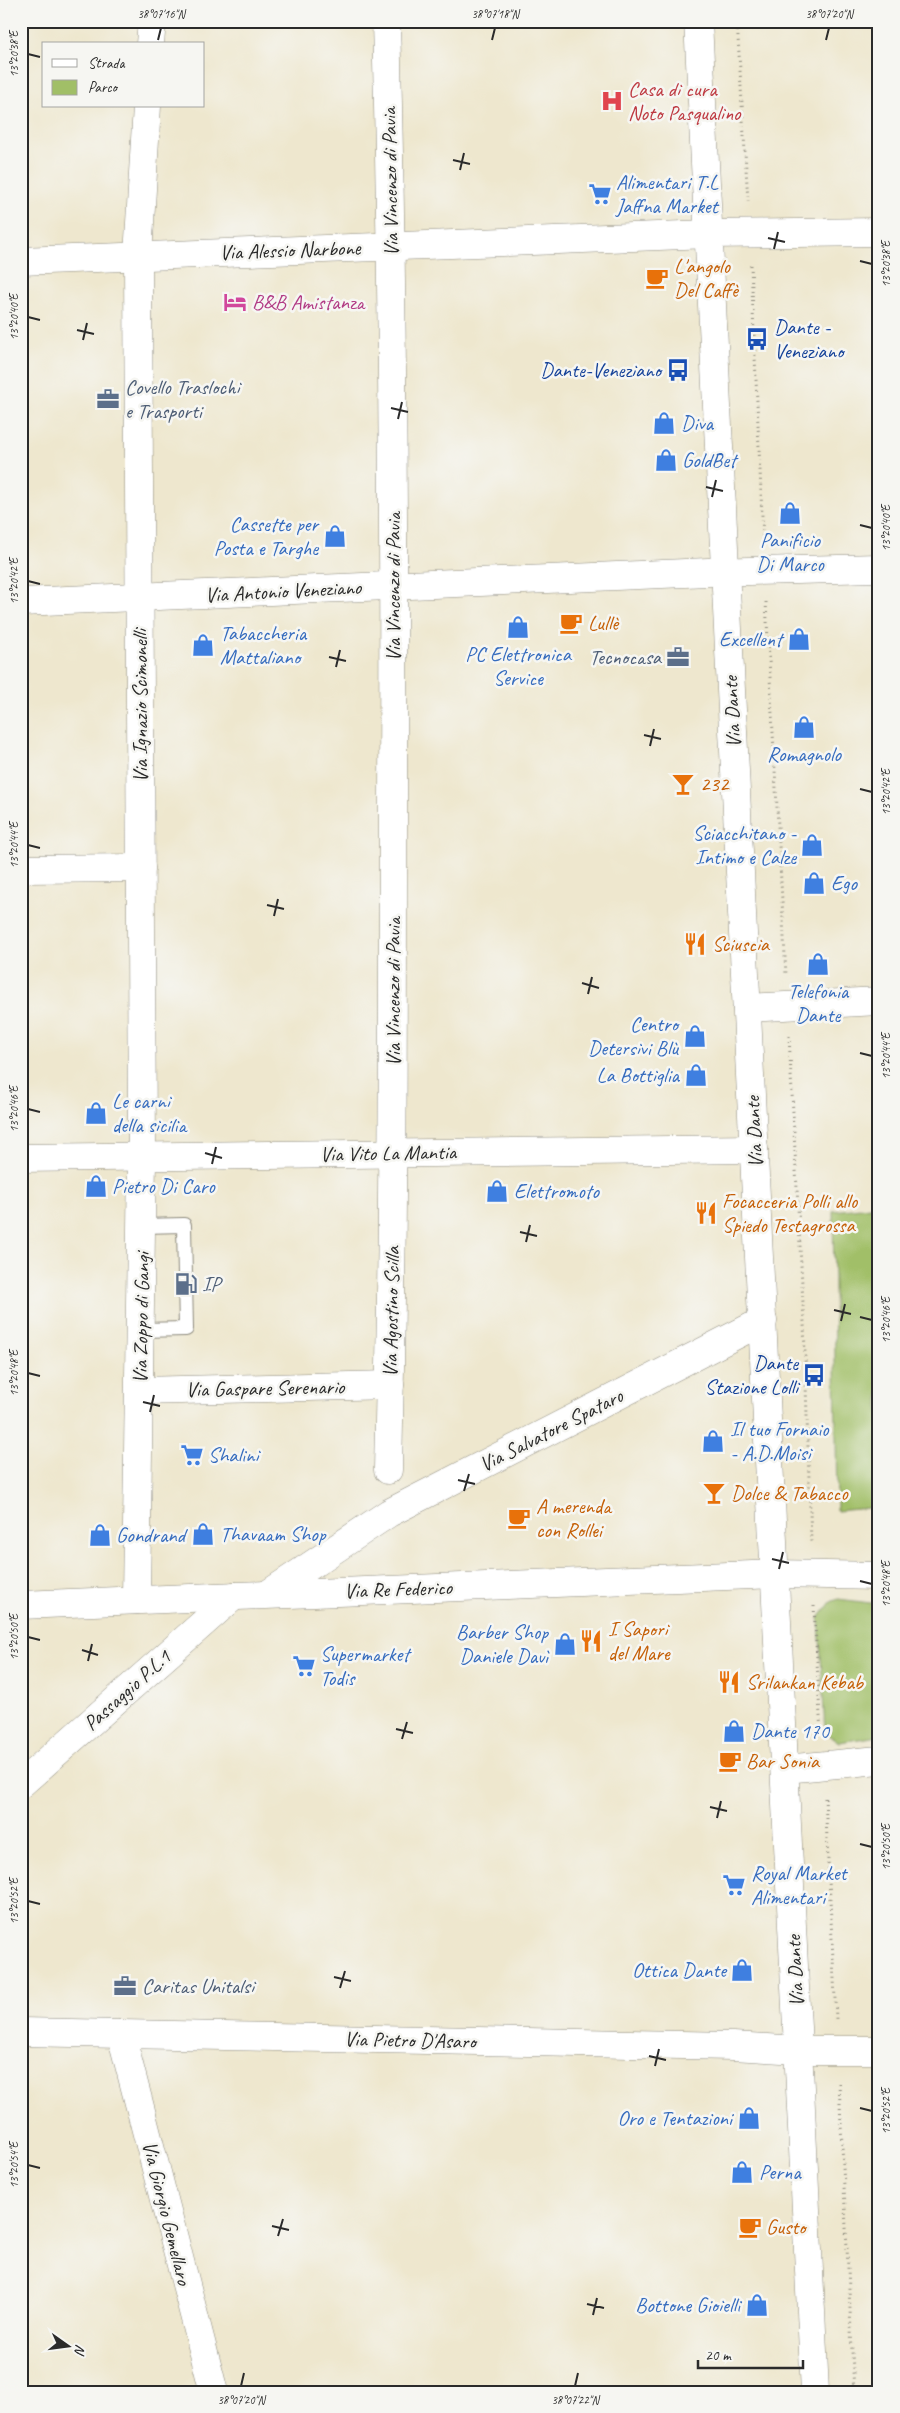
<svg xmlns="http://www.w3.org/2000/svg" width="900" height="2413" viewBox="0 0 900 2413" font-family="Caveat,sans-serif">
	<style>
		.green { fill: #a1bf67; stroke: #667549 }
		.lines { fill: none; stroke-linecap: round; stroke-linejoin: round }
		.lane-casing { stroke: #8c897c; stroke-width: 16 }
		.street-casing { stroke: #8c897c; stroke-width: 29 }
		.secondary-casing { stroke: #8c897c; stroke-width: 29 }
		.path { stroke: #8c897c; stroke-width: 3; stroke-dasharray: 1 4; stroke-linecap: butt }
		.lane { stroke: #fff; stroke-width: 14 }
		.street { stroke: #fff; stroke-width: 28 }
		.secondary { stroke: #fff; stroke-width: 28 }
		.ticks { fill: none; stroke: #2b2b2b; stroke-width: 2 }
		.labels { text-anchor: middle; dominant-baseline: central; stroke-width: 5; stroke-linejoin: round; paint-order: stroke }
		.health-label { font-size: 21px; fill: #be3a42; stroke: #f6f6f2; text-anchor: start }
		.street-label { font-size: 21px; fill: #2b2b2b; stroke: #f6f6f2 }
		.shop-label { font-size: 21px; fill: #366cbe; stroke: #f6f6f2; text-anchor: start }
		.food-label { font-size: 21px; fill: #c56008; stroke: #f6f6f2; text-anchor: start }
		.hotel-label { font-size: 21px; fill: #b23c85; stroke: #f6f6f2; text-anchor: start }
		.transit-label { font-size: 21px; fill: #164399; stroke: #f6f6f2; text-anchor: end }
		.service-label { font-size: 21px; fill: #4e5e75; stroke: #f6f6f2; text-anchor: start }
		.neatline { fill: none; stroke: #2b2b2b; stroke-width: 2 }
		.ticks-label { font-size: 12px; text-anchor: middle; fill: #2b2b2b }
	</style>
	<rect width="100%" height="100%" fill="#f6f6f2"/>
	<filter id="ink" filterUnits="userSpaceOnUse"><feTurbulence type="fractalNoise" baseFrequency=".02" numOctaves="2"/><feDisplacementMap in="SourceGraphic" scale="10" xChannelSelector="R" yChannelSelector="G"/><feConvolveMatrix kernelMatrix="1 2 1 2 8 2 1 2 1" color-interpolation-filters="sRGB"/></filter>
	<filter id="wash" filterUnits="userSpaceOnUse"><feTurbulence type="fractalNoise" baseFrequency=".0096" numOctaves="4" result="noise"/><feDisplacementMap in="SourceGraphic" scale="20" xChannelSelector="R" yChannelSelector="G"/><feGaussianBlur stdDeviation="1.12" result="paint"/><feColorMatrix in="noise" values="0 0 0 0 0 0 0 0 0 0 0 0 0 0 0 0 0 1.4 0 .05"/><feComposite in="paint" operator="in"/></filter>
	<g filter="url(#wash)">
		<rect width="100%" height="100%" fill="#eee7ce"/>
		<!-- green -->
		<g class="green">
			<polygon points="879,1206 879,1507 837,1511 833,1211"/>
			<polygon points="838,1599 879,1604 879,1736 839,1742 825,1733 819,1618 831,1602"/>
		</g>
	</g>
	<g filter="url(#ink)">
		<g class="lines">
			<defs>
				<polyline id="lane" points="141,1330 186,1329 184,1225 142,1226"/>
				<g id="street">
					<path d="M 386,21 C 393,286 394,550 393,815 C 393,1033 393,1252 388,1470"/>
					<polyline points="150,44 152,21"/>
					<polyline points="21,261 709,234 879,232"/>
					<polyline points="21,602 708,572 879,568"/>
					<polyline points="21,869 141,868"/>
					<polyline points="747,1008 879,1001"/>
					<polyline points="21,1158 754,1149"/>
					<polyline points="140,1391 390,1385"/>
					<polyline points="268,1594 389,1513 763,1321"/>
					<polyline points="136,1600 142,1156 138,256 147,106"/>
					<polyline points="21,1605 775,1574 879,1576"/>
					<polyline points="785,1769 879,1760"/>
					<polyline points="21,1784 234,1596"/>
					<polyline points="21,2032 733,2046 799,2050 879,2050"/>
					<polyline points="121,2034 214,2392"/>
				</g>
				<polyline id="secondary" points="698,21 815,2392"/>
			</defs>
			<!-- lane casing -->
			<use href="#lane" class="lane-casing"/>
			<!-- street casing -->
			<use href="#street" class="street-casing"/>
			<!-- secondary casing -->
			<use href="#secondary" class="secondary-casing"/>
			<!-- path -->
			<g class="path">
				<polyline points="737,21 748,201"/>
				<polyline points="751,265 763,538"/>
				<polyline points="766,602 786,975"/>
				<polyline points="789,1036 804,1322 811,1542"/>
				<polyline points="814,1606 821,1734"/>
				<polyline points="825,1798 836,2019"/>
				<polyline points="839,2083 854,2392"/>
			</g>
			<!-- lane -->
			<use href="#lane" class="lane"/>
			<!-- street -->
			<use href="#street" class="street"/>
			<!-- secondary -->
			<use href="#secondary" class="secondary"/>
		</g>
	</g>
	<!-- ticks -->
	<path class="ticks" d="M 158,40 L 161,28M 492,40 L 495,28M 826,40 L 829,28M 28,54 L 40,57M 453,160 L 470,164M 460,170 L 464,153M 768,238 L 785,242M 774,249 L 778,232M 860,261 L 872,264M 28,317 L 40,320M 77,330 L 94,334M 83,340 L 87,323M 391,408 L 408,412M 398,419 L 402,402M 706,487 L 723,491M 712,497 L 716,480M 860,525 L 872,528M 28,581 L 40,584M 329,657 L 346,661M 336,667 L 340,650M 644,735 L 661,739M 650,746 L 654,729M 860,789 L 872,792M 28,845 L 40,848M 267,905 L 284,909M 274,916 L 278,899M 582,983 L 599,988M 588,994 L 592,977M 860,1053 L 872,1056M 28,1109 L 40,1112M 205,1153 L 222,1158M 212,1164 L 216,1147M 520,1232 L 537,1236M 526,1242 L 530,1225M 834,1310 L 851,1314M 860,1317 L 872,1320M 841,1321 L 845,1304M 28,1373 L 40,1376M 143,1402 L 160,1406M 150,1412 L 154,1395M 458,1480 L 475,1484M 464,1491 L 469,1474M 772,1559 L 789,1563M 779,1569 L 783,1552M 860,1581 L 872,1584M 28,1637 L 40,1640M 82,1650 L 98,1655M 88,1661 L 92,1644M 396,1729 L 413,1733M 402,1739 L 407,1722M 710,1807 L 727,1811M 717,1818 L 721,1801M 860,1844 L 872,1847M 28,1901 L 40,1904M 334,1977 L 351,1981M 340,1988 L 345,1971M 649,2056 L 666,2060M 655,2066 L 659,2049M 860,2108 L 872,2111M 28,2165 L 40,2168M 272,2226 L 289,2230M 278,2236 L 283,2219M 587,2304 L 604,2308M 593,2315 L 597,2298M 241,2386 L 244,2373M 575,2386 L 578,2373"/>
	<!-- icons -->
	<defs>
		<symbol id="hospital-bare" viewBox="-9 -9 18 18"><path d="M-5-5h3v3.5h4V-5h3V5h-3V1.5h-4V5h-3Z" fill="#e0444e" stroke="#f6f6f2" stroke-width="2.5" paint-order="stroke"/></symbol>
		<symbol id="supermarket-bare" viewBox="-9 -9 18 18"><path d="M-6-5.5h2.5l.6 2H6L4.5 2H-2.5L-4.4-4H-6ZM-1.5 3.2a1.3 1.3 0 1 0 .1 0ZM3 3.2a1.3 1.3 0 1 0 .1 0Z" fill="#3f7fe0" stroke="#f6f6f2" stroke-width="2.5" paint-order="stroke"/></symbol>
		<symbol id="cafe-bare" viewBox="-9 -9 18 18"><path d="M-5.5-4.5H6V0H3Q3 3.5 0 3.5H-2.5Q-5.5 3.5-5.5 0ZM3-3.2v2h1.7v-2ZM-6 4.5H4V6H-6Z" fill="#e8710a" stroke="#f6f6f2" stroke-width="2.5" paint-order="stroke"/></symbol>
		<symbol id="hotel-bare" viewBox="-9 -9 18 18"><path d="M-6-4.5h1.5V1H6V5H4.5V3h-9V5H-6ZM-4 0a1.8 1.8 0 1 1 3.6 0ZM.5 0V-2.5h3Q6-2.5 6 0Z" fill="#d1479c" stroke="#f6f6f2" stroke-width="2.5" paint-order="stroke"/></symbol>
		<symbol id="bus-bare" viewBox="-9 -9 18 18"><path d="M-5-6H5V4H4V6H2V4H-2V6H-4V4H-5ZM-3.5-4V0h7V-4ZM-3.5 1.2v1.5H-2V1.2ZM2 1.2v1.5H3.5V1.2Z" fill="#1a4fb4" stroke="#f6f6f2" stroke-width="2.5" paint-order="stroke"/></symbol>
		<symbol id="office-bare" viewBox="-9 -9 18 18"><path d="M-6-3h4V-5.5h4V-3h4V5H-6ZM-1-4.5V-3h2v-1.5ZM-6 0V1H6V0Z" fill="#5c6f8a" stroke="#f6f6f2" stroke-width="2.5" paint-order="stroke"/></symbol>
		<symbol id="shop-bare" viewBox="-9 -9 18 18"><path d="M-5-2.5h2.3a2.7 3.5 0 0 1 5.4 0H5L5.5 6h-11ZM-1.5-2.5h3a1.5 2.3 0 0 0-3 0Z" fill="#3f7fe0" stroke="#f6f6f2" stroke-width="2.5" paint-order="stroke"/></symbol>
		<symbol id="bar-bare" viewBox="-9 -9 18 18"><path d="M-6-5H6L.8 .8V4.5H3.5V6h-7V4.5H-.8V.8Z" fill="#e8710a" stroke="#f6f6f2" stroke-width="2.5" paint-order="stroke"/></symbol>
		<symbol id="restaurant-bare" viewBox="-9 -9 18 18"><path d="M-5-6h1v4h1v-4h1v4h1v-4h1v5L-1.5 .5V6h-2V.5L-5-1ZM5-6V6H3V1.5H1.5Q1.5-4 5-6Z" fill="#e8710a" stroke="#f6f6f2" stroke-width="2.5" paint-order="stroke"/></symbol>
		<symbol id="fuel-bare" viewBox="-9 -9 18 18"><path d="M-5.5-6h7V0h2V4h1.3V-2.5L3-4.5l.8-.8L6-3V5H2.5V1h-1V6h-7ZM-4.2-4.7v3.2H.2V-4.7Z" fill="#5c6f8a" stroke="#f6f6f2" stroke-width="2.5" paint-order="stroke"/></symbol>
	</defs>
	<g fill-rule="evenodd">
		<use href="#hospital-bare" x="596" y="85" width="32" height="32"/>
		<use href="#supermarket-bare" x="584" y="178" width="32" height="32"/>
		<use href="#cafe-bare" x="641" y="262" width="32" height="32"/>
		<use href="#hotel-bare" x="219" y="286" width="32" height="32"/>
		<use href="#bus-bare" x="741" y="323" width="32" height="32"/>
		<use href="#bus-bare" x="662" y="354" width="32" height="32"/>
		<use href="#office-bare" x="92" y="383" width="32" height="32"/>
		<use href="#shop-bare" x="648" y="407" width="32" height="32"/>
		<use href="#shop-bare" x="650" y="444" width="32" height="32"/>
		<use href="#shop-bare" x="774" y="497" width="32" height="32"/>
		<use href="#shop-bare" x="319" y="520" width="32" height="32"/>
		<use href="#cafe-bare" x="555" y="607" width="32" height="32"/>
		<use href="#shop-bare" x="502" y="611" width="32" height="32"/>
		<use href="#shop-bare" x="783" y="623" width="32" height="32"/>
		<use href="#shop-bare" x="187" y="629" width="32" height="32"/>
		<use href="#office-bare" x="662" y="641" width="32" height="32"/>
		<use href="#shop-bare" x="788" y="711" width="32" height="32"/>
		<use href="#bar-bare" x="667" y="768" width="32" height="32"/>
		<use href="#shop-bare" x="796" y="829" width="32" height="32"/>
		<use href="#shop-bare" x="798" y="867" width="32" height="32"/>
		<use href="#restaurant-bare" x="679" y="928" width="32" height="32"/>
		<use href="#shop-bare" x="802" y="948" width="32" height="32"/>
		<use href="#shop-bare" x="679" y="1020" width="32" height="32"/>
		<use href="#shop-bare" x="680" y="1059" width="32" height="32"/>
		<use href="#shop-bare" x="80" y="1097" width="32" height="32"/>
		<use href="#shop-bare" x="80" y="1170" width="32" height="32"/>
		<use href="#shop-bare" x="481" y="1175" width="32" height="32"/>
		<use href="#restaurant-bare" x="690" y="1197" width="32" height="32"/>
		<use href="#fuel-bare" x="170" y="1268" width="32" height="32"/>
		<use href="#bus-bare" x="798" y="1359" width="32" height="32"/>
		<use href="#shop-bare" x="697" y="1425" width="32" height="32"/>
		<use href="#supermarket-bare" x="176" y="1439" width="32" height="32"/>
		<use href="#bar-bare" x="698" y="1477" width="32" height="32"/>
		<use href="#cafe-bare" x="503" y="1502" width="32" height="32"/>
		<use href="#shop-bare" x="187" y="1518" width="32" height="32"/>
		<use href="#shop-bare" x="84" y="1519" width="32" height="32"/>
		<use href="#restaurant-bare" x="575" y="1625" width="32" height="32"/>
		<use href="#shop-bare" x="549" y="1628" width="32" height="32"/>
		<use href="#supermarket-bare" x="288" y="1650" width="32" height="32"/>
		<use href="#restaurant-bare" x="713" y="1666" width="32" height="32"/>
		<use href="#shop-bare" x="718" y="1715" width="32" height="32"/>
		<use href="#cafe-bare" x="714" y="1745" width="32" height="32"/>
		<use href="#supermarket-bare" x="718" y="1869" width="32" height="32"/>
		<use href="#shop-bare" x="726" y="1954" width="32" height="32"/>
		<use href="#office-bare" x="109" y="1970" width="32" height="32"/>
		<use href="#shop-bare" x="733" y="2102" width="32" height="32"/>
		<use href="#shop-bare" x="726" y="2156" width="32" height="32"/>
		<use href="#cafe-bare" x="734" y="2211" width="32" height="32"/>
		<use href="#shop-bare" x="741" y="2289" width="32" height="32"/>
	</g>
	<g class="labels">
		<!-- health labels -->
		<g class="health-label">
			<text x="628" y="89">Casa di cura<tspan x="628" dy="24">Noto Pasqualino</tspan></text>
		</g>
		<!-- street labels -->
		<g class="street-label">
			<text transform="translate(390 182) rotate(-91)">Via Vincenzo di Pavia</text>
			<text transform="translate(290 250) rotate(-2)">Via Alessio Narbone</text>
			<text transform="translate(393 587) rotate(-90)">Via Vincenzo di Pavia</text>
			<text transform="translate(283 591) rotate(-3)">Via Antonio Veneziano</text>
			<text transform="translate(140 706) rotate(-90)">Via Ignazio Scimonelli</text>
			<text transform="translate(732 712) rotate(-93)">Via Dante</text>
			<text transform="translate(393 992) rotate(-90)">Via Vincenzo di Pavia</text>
			<text transform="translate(754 1132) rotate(-93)">Via Dante</text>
			<text transform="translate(388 1153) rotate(-1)">Via Vito La Mantia</text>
			<text transform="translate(391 1312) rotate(-89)">Via Agostino Scilla</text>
			<text transform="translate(141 1318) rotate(-89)">Via Zoppo di Gangi</text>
			<text transform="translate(265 1388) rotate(-1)">Via Gaspare Serenario</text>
			<text transform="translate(551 1430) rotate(-27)">Via Salvatore Spataro</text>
			<text transform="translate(398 1589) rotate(-2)">Via Re Federico</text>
			<text transform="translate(127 1690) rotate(-42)">Passaggio P.L.1</text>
			<text transform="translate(795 1971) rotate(-93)">Via Dante</text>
			<text transform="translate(410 2040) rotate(1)">Via Pietro D'Asaro</text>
			<text transform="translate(167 2213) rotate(76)">Via Giorgio Gemellaro</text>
		</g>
		<!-- shop labels -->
		<g class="shop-label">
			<text x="616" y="182">Alimentari T.L<tspan x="616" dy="24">Jaffna Market</tspan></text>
			<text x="681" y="423">Diva</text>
			<text x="682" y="460">GoldBet</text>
			<text x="318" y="524" text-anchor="end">Cassette per<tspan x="318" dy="24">Posta e Targhe</tspan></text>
			<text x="790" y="540" text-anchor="middle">Panificio<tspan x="790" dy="24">Di Marco</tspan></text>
			<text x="220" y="633">Tabaccheria<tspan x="220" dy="24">Mattaliano</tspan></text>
			<text x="782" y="639" text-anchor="end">Excellent</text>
			<text x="518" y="654" text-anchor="middle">PC Elettronica<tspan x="518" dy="24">Service</tspan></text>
			<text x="804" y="754" text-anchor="middle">Romagnolo</text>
			<text x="796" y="833" text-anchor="end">Sciacchitano -<tspan x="796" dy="24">Intimo e Calze</tspan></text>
			<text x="831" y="883">Ego</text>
			<text x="818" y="991" text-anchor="middle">Telefonia<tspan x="818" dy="24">Dante</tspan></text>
			<text x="678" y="1024" text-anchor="end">Centro<tspan x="678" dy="24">Detersivi Blù</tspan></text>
			<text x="679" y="1075" text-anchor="end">La Bottiglia</text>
			<text x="112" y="1101">Le carni<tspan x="112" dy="24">della sicilia</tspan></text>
			<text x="112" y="1186">Pietro Di Caro</text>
			<text x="514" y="1191">Elettromoto</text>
			<text x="730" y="1429">Il tuo Fornaio<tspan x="730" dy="24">- A.D.Moisi</tspan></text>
			<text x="208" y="1455">Shalini</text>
			<text x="220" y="1534">Thavaam Shop</text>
			<text x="116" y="1535">Gondrand</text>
			<text x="548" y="1632" text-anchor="end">Barber Shop<tspan x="548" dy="24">Daniele Davì</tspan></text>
			<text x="320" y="1654">Supermarket<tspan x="320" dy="24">Todis</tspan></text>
			<text x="751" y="1731">Dante 170</text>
			<text x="751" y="1873">Royal Market<tspan x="751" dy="24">Alimentari</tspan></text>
			<text x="726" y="1970" text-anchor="end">Ottica Dante</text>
			<text x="732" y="2118" text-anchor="end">Oro e Tentazioni</text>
			<text x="759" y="2172">Perna</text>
			<text x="740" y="2305" text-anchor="end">Bottone Gioielli</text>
		</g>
		<!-- food labels -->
		<g class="food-label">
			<text x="674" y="266">L'angolo<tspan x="674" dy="24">Del Caffè</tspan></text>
			<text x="588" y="623">Lullè</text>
			<text x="700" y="784">232</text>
			<text x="712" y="944">Sciuscia</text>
			<text x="722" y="1201">Focacceria Polli allo<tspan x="722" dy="24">Spiedo Testagrossa</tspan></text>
			<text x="731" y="1493">Dolce &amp; Tabacco</text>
			<text x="536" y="1506">A merenda<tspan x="536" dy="24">con Rollei</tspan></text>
			<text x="608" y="1629">I Sapori<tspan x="608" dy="24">del Mare</tspan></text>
			<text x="746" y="1682">Srilankan Kebab</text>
			<text x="746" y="1761">Bar Sonia</text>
			<text x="766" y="2227">Gusto</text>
		</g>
		<!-- hotel labels -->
		<g class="hotel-label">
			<text x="252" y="302">B&amp;B Amistanza</text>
		</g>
		<!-- transit labels -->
		<g class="transit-label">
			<text x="774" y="327" text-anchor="start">Dante -<tspan x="774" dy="24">Veneziano</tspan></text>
			<text x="661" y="370">Dante-Veneziano</text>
			<text x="798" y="1363">Dante<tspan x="798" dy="24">Stazione Lolli</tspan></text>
		</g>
		<!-- service labels -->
		<g class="service-label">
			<text x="125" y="387">Covello Traslochi<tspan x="125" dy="24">e Trasporti</tspan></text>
			<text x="661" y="657" text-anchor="end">Tecnocasa</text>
			<text x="202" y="1284">IP</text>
			<text x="142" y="1986">Caritas Unitalsi</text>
		</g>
	</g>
	<!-- margin -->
	<rect width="900" height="2413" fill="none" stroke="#f6f6f2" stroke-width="55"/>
	<!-- legend -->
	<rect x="42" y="42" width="162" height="65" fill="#f6f6f2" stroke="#a5a5a2"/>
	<rect x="52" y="59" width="25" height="8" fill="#ffffff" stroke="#a5a5a2"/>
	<text x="88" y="68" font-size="15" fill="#2b2b2b">Strada</text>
	<rect x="52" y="80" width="25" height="15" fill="#a1bf67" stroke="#a5a5a2"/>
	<text x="88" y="92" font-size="15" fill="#2b2b2b">Parco</text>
	<!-- north arrow -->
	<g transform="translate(68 2346) rotate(104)" stroke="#f6f6f2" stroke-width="4" paint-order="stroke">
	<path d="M0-4L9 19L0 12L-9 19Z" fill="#2b2b2b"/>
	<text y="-8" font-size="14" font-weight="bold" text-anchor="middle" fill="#2b2b2b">N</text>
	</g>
	<!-- scale -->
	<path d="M698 2360v8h105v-8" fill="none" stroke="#2b2b2b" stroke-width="2.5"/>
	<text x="705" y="2360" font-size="15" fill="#2b2b2b" stroke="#f6f6f2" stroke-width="4" paint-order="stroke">20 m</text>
	<rect x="28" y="28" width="844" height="2358" class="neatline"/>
	<g class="ticks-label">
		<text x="161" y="18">38°07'16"N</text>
		<text x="495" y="18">38°07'18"N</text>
		<text x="829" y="18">38°07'20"N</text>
		<text transform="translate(14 54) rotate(-90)" y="4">13°20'38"E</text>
		<text transform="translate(886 264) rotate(-90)" y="4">13°20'38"E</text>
		<text transform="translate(14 317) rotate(-90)" y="4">13°20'40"E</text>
		<text transform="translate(886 528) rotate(-90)" y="4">13°20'40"E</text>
		<text transform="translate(14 581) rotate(-90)" y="4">13°20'42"E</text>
		<text transform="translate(886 792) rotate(-90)" y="4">13°20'42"E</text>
		<text transform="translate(14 845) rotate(-90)" y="4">13°20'44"E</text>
		<text transform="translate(886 1056) rotate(-90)" y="4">13°20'44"E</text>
		<text transform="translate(14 1109) rotate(-90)" y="4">13°20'46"E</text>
		<text transform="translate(886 1320) rotate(-90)" y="4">13°20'46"E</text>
		<text transform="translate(14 1373) rotate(-90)" y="4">13°20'48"E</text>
		<text transform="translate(886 1584) rotate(-90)" y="4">13°20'48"E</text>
		<text transform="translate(14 1637) rotate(-90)" y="4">13°20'50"E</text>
		<text transform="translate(886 1847) rotate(-90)" y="4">13°20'50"E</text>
		<text transform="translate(14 1901) rotate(-90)" y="4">13°20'52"E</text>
		<text transform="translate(886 2111) rotate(-90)" y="4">13°20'52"E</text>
		<text transform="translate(14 2165) rotate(-90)" y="4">13°20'54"E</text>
		<text x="241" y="2404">38°07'20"N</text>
		<text x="575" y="2404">38°07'22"N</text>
	</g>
</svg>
